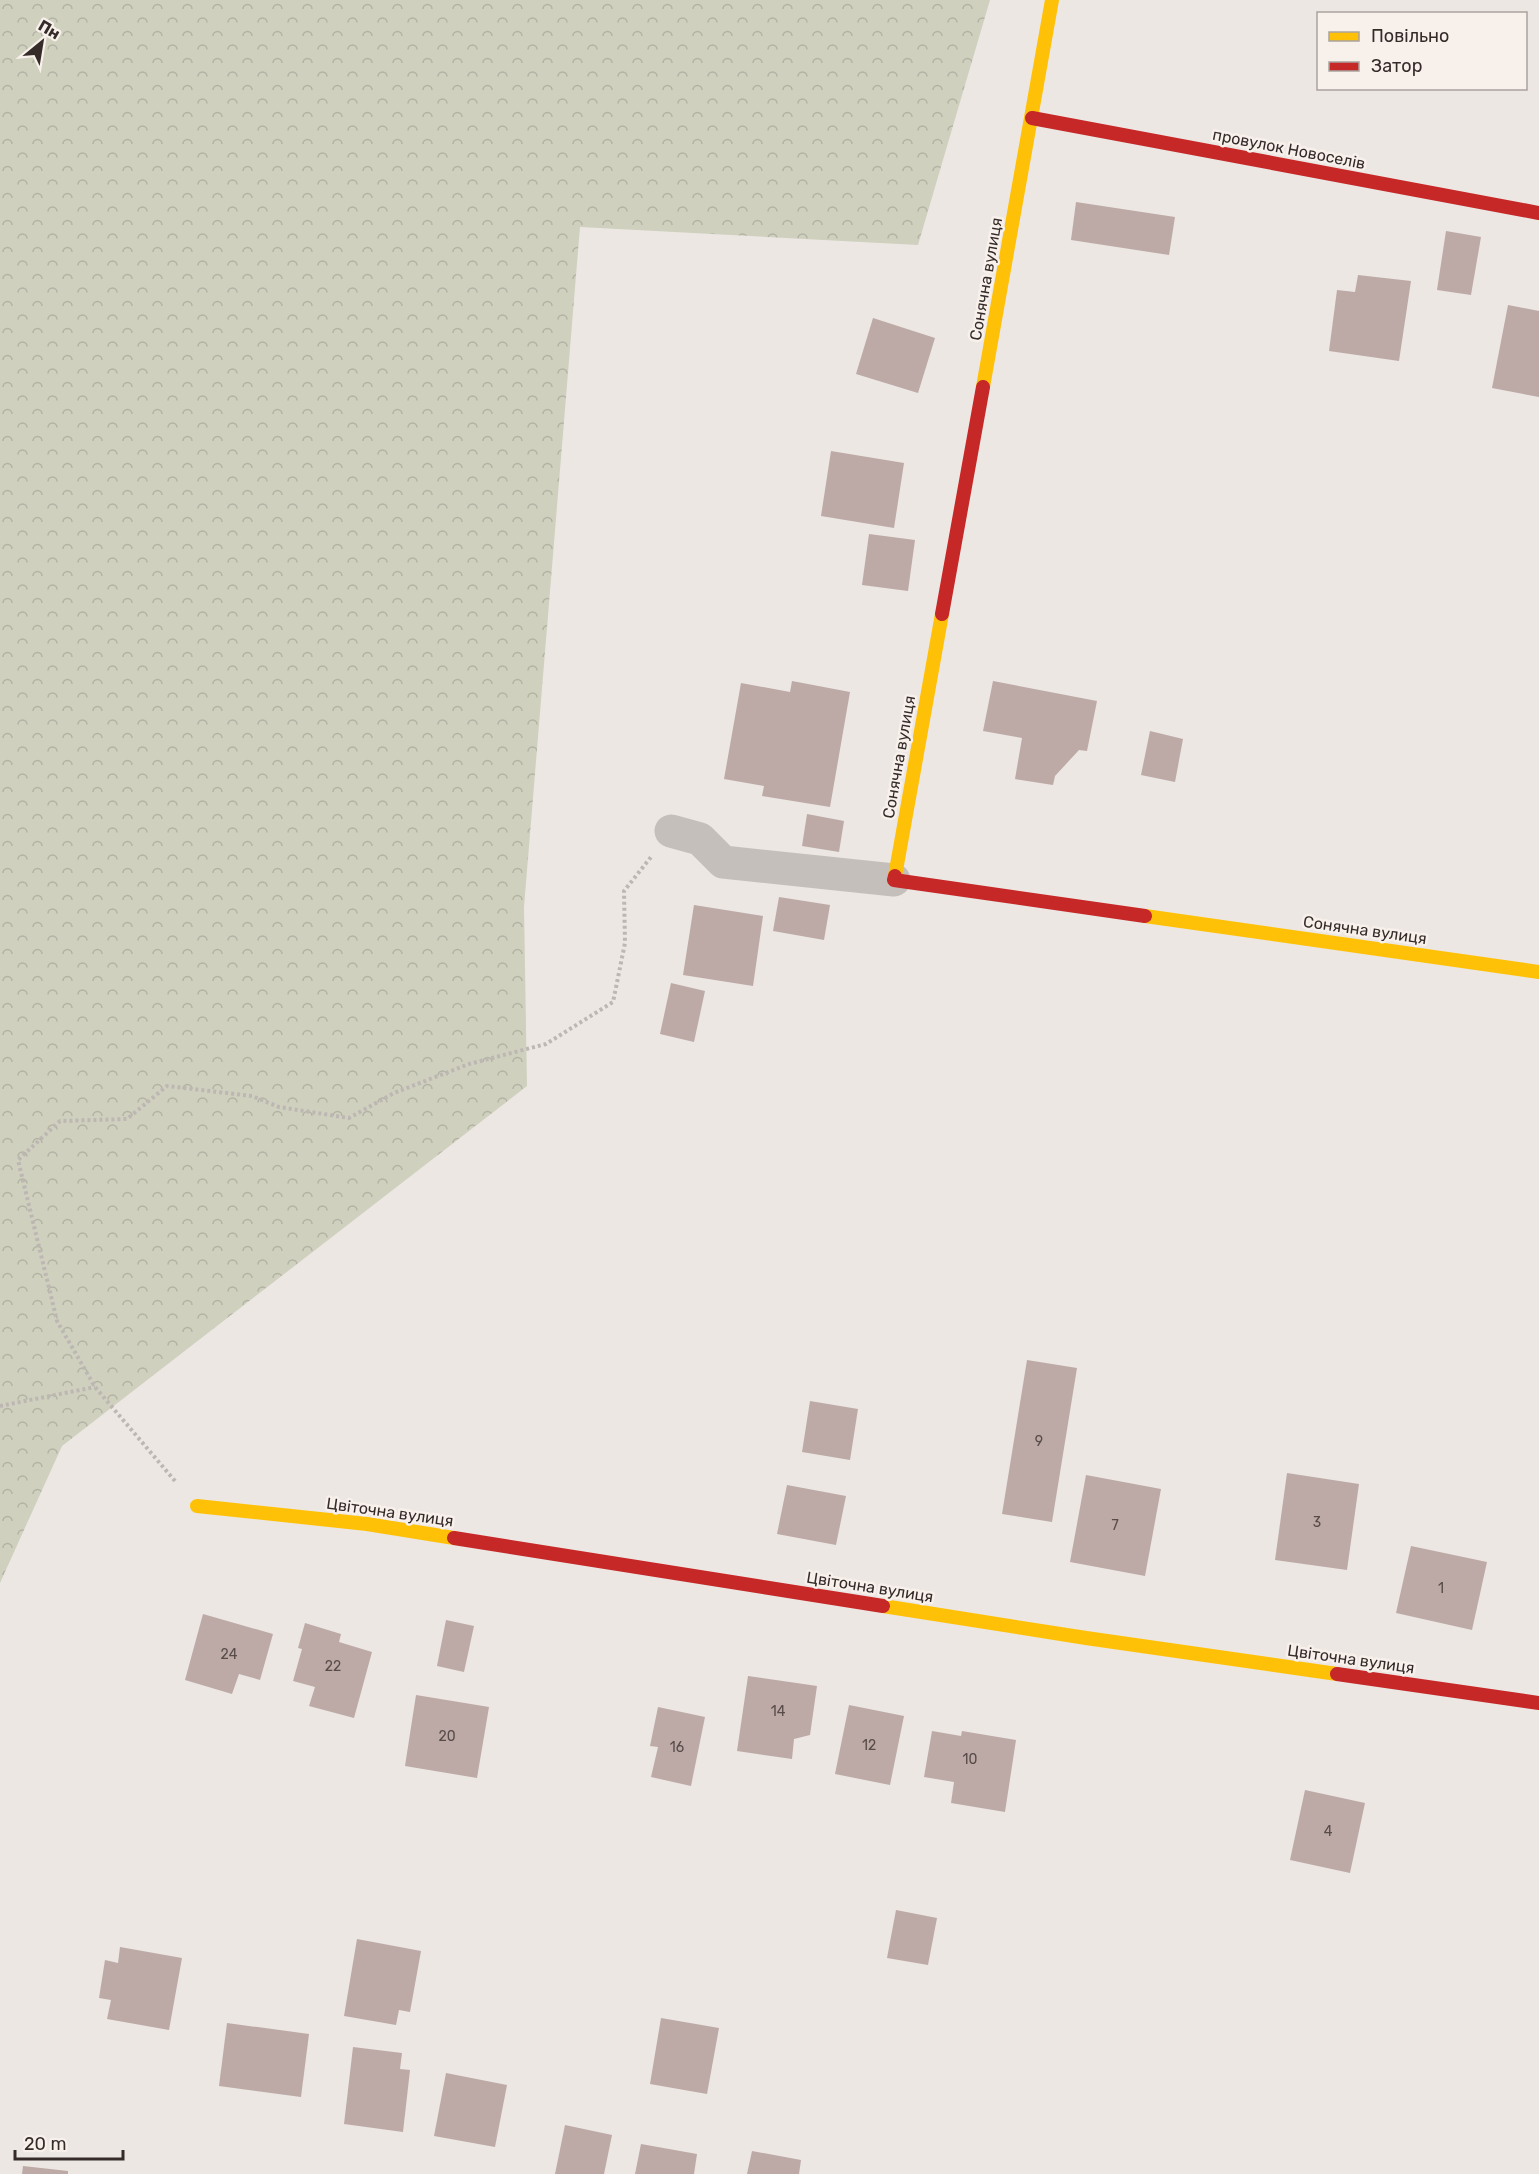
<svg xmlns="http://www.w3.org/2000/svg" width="1539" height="2174" viewBox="0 0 1539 2174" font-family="Rubik,sans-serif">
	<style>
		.forest { fill: url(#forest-crowns) }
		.building { fill: #bdaaa6 }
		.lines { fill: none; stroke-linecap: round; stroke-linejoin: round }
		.path { stroke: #bdb7b4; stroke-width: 4; stroke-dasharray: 3 3; stroke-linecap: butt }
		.street { stroke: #c5bfbb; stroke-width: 33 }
		.slow { stroke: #ffc107; stroke-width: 14 }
		.jam { stroke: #c62828; stroke-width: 14 }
		.labels { text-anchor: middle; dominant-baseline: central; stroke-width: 5; stroke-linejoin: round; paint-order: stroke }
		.number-label { font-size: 14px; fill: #574c49 }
		.street-label { font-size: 16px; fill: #352c2a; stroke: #f8f0eb }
	</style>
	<defs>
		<pattern id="forest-crowns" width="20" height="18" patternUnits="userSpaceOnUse" patternTransform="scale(1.5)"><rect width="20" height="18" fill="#cfd0be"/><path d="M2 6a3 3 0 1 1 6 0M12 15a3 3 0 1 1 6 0" fill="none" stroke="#b2b3a3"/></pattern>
	</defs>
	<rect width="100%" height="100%" fill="#ece7e3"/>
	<!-- forest -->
	<polygon class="forest" points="0,0 990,0 918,245 580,227 524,907 527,1086 62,1446 0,1583"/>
	<!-- building -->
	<g class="building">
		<polygon points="1076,202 1175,217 1169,255 1071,240"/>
		<polygon points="1446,231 1481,237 1471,295 1437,290"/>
		<polygon points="1358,275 1411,281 1399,361 1329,351 1337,290 1355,292"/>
		<polygon points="1508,305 1539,311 1539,397 1492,388"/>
		<polygon points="873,318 935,338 918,393 856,374"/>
		<polygon points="831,451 904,463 894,528 821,516"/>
		<polygon points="869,534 915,540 908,591 862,585"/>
		<polygon points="792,681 850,692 830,807 762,796 764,786 724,779 741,683 790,692"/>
		<polygon points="993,681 1097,701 1087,751 1079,750 1055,776 1053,785 1015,779 1022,738 983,731"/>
		<polygon points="1150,731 1183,739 1175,782 1141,775"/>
		<polygon points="807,814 844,821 839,852 802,846"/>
		<polygon points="779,897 830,905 824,940 773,931"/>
		<polygon points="694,905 763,916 753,986 683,975"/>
		<polygon points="671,983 705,991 694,1042 660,1034"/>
		<polygon points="1027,1360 1077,1368 1052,1522 1002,1514"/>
		<polygon points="810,1401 858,1409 850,1460 802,1452"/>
		<polygon points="1287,1473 1359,1484 1347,1570 1275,1560"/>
		<polygon points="1086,1475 1161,1489 1145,1576 1070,1562"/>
		<polygon points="787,1485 846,1496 836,1545 777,1534"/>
		<polygon points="1411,1546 1487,1562 1472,1630 1396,1613"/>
		<polygon points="203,1614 273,1634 260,1680 239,1674 232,1694 185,1680"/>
		<polygon points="446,1620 474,1626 464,1672 437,1666"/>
		<polygon points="305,1623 341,1634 339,1642 372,1652 354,1718 309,1706 315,1687 293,1681 302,1649 298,1648"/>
		<polygon points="748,1676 817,1686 810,1735 794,1739 792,1759 737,1751"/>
		<polygon points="416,1695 489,1707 477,1778 405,1766"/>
		<polygon points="849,1705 904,1716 890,1785 835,1774"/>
		<polygon points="658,1707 705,1717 691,1786 651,1777 658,1747 650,1746"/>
		<polygon points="932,1731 961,1736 962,1731 1016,1740 1005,1812 951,1803 954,1782 924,1777"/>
		<polygon points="1305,1790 1365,1803 1350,1873 1290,1860"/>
		<polygon points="896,1910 937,1918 928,1965 887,1958"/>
		<polygon points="357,1939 421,1951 410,2012 399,2010 396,2025 344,2016"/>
		<polygon points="120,1947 182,1958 169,2030 107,2019 111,2000 99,1998 105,1960 118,1963"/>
		<polygon points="661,2018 719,2028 707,2094 650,2084"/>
		<polygon points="227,2023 309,2034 301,2097 219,2086"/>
		<polygon points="353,2047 402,2053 400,2069 410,2070 403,2132 344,2124"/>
		<polygon points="446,2073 507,2085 495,2147 434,2136"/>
		<polygon points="565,2125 612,2135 604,2174 555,2174"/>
		<polygon points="641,2144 697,2154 694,2174 635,2174"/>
		<polygon points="752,2151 801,2160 799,2174 747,2174"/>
		<polygon points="23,2166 68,2171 68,2174 22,2174"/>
	</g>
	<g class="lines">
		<!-- path -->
		<g class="path">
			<polyline points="0,1406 95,1387"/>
			<polyline points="175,1481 95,1387 57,1321 18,1160 60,1121 127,1119 167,1086 252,1096 279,1107 349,1118 394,1093 469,1064 546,1044 613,1002 625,943 624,891 651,857"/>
		</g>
		<!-- street -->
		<polyline class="street" points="671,831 700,839 723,862 894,880"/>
		<!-- slow -->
		<g class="slow">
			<polyline points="983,387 1052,0"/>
			<polyline points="895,876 942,614"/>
			<polyline points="1145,916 1539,972"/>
			<polyline points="197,1506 367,1524 454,1538"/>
			<polyline points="883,1606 1086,1638 1337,1674"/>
		</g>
		<!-- jam -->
		<g class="jam">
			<polyline points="1032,118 1539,213"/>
			<polyline points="942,614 983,387"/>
			<polyline points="895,876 894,880 1145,916"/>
			<polyline points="454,1538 883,1606"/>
			<polyline points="1337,1674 1539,1703"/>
		</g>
	</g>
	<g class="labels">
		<!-- number labels -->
		<g class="number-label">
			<text x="1039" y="1441">9</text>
			<text x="1317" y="1522">3</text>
			<text x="1115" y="1525">7</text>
			<text x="1441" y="1588">1</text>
			<text x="229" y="1654">24</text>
			<text x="333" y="1666">22</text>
			<text x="778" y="1711">14</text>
			<text x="447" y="1736">20</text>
			<text x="869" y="1745">12</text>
			<text x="677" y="1747">16</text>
			<text x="970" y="1759">10</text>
			<text x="1328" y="1831">4</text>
		</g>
		<!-- street labels -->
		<g class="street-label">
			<text transform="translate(1289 149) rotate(11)">провулок Новоселів</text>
			<text transform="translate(986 279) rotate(-80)">Сонячна вулиця</text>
			<text transform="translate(899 757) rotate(-80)">Сонячна вулиця</text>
			<text transform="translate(1365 930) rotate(8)">Сонячна вулиця</text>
			<text transform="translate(390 1512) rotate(8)">Цвіточна вулиця</text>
			<text transform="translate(870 1587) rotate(9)">Цвіточна вулиця</text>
			<text transform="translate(1351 1659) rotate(8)">Цвіточна вулиця</text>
		</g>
	</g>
	<!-- legend -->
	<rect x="1317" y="12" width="210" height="78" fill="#f8f0eb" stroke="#aaa29e" stroke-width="1.5"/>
	<rect x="1329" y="32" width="30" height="9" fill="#ffc107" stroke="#aaa29e" stroke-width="1.5"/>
	<text x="1371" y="42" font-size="18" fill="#352c2a">Повільно</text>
	<rect x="1329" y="62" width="30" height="9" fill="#c62828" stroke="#aaa29e" stroke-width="1.5"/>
	<text x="1371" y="72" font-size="18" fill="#352c2a">Затор</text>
	<!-- north arrow -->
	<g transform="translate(42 42) rotate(30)" stroke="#f8f0eb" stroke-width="4.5" paint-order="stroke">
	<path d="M0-4.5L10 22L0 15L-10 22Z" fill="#352c2a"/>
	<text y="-9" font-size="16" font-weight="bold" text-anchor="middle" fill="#352c2a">Пн</text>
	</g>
	<!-- scale -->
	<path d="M15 2150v9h108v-9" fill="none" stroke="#352c2a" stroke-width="3"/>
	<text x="24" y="2150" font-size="18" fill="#352c2a" stroke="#f8f0eb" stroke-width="4.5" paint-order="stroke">20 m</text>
</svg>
